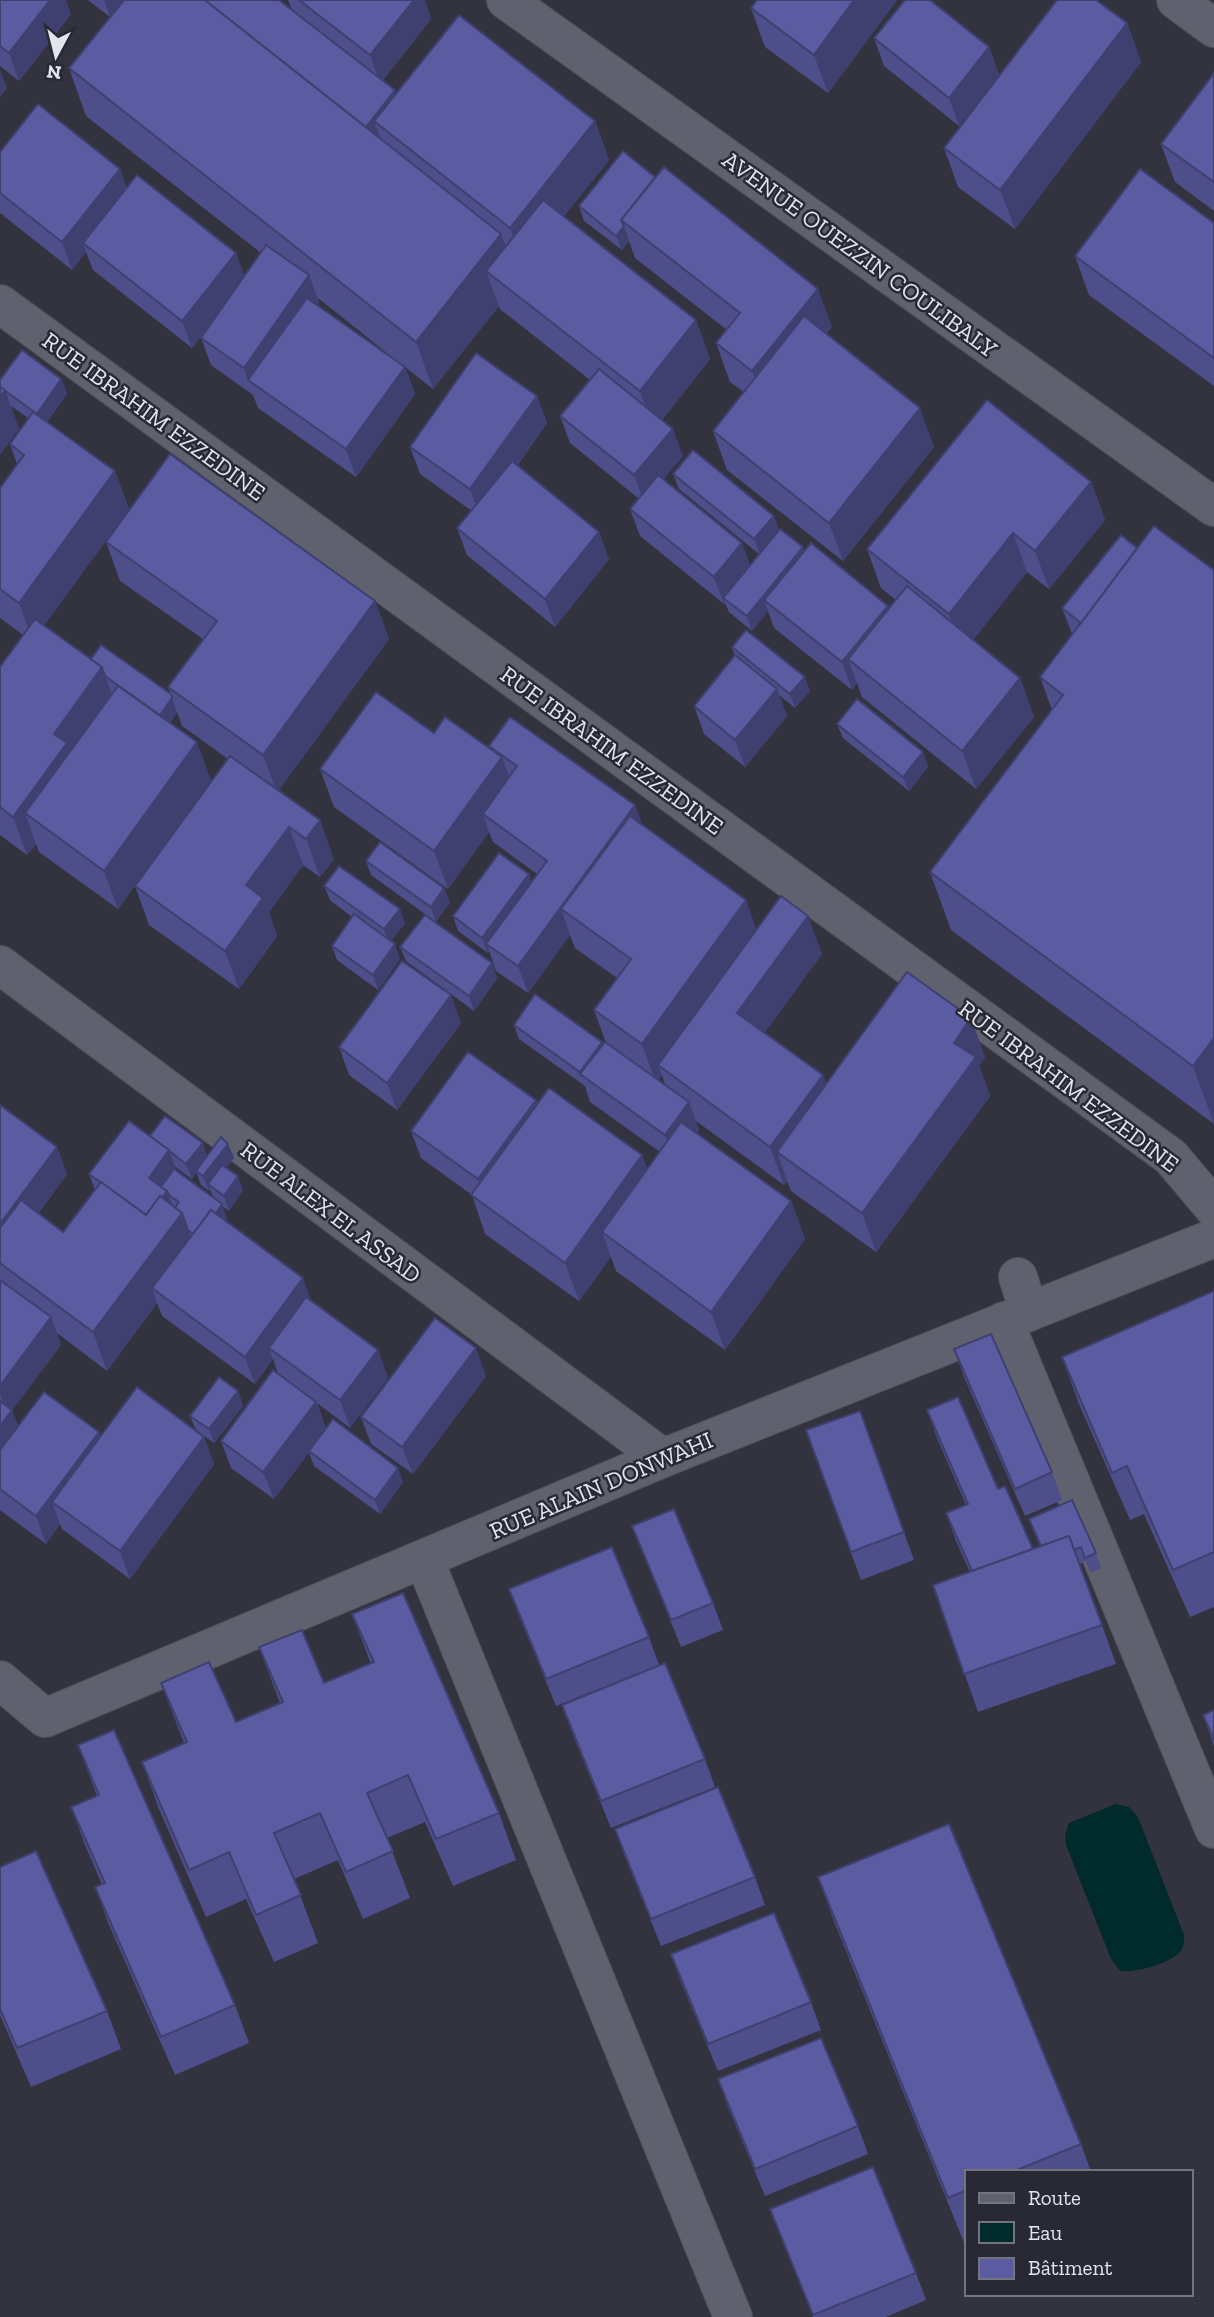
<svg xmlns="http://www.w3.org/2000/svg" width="1214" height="2317" viewBox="0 0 1214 2317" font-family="'Zilla Slab',serif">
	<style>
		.water { fill: #012a2d }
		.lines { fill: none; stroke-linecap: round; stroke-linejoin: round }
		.minor-casing { stroke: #4e4f59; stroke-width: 40 }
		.minor { stroke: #60616f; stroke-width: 38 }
		.wall { fill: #4d4e8a; fill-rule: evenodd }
		.shaded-wall { fill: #3f4070 }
		.building { fill: #5a5ba0; stroke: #3f4070; stroke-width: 2 }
		.labels { text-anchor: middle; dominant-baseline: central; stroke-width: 5; stroke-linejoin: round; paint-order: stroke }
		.street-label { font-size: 24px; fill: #e3e4ec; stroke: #282934 }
	</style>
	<rect width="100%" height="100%" fill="#32333f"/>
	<!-- water -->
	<path class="water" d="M 1116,1804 L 1129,1807 L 1138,1817 L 1184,1935 C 1184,1939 1184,1943 1183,1947 C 1177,1963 1135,1973 1120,1971 L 1111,1959 L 1066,1845 L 1065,1835 L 1069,1823 Z"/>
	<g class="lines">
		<defs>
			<g id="minor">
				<polyline points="506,0 1214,507"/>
				<polyline points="1176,0 1214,28"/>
				<polyline points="0,304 1171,1157 1214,1208"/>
				<polyline points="0,965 663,1458"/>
				<polyline points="1018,1277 1029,1312"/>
				<polyline points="1004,1321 1214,1829"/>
				<polyline points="424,1559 733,2317"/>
				<polyline points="0,1680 45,1718 663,1458 1214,1238"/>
			</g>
		</defs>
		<!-- minor casing -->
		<use href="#minor" class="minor-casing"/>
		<!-- minor -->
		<use href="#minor" class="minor"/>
	</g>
	<!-- wall -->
	<g class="wall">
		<polygon points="0,0 71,14 19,81 0,66"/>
		<polygon points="88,0 123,0 110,17"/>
		<path d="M 288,0 L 425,0 L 431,19 L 383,80 L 395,90 L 396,94 L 595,121 L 609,160 L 564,216 L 696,320 L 710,359 L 662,420 L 683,456 L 663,479 L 750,565 L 759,554 L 679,489 L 673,474 L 774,516 L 779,530 L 804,551 L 889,609 L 896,600 L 881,588 L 867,549 L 1091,482 L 1105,520 L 1049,589 L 1027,572 L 973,640 L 1020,678 L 1034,717 L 976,789 L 862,697 L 857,683 L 852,690 L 774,628 L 768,611 L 752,631 L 729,612 L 725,603 L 724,604 L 640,536 L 630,509 L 638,498 L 570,443 L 560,416 L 590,380 L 500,309 L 499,306 L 433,389 L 405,367 L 415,394 L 356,477 L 258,408 L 253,395 L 211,365 L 201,338 L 205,332 L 192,348 L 93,270 L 86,252 L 72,270 L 0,213 L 0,152 L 127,187 L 236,253 L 244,276 L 261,253 L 86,116 L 69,68 L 292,11 ZM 318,298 L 402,365 L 317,305 L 319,303 Z"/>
		<polygon points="757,0 897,0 828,93 765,47 751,8"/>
		<polygon points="1127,23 1141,62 1015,229 958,187 944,148"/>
		<polygon points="874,38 989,47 999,75 959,126 884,66"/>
		<polygon points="1214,73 1214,211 1175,182 1161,144"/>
		<polygon points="623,151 832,327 826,334 934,447 843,561 727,470 713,431 744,392 730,382 716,343 727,330 635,258 629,241 622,250 584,221 579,206"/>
		<polygon points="1214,223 1214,386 1089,295 1075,256"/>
		<polygon points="61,379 67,394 47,422 115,471 129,509 44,625 91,659 171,694 168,687 203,639 120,581 106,542 375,601 389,639 278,791 334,859 320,877 303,865 269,912 277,936 239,989 149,925 135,886 228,759 182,726 177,712 170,723 211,780 118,909 39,852 36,844 27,855 0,835 0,667 23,635 0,618 0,488 17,464 10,444 28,418 11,406 19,429 0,380"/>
		<polygon points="537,396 547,423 517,466 609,559 555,627 467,555 457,528 472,511 420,474 410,447"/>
		<polygon points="1137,548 1214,570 1214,1124 951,930 930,872 1052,710 1040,677 1072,634 1062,608"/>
		<polygon points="732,647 810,691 795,708 779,695 787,716 745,767 704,734 694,706 735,656"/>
		<polygon points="837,724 923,752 928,767 909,791 843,738"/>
		<path d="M 434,733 L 490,749 L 489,746 L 635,805 L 642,825 L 757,929 L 822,954 L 764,1033 L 826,1084 L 985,1057 L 979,1066 L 990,1096 L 876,1252 L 791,1191 L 787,1181 L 784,1185 L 696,1121 L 699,1130 L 697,1133 L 791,1201 L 805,1239 L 725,1350 L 616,1271 L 611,1257 L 579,1301 L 485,1234 L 472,1195 L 421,1158 L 411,1131 L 536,1100 L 537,1103 L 642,1155 L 647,1169 L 660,1152 L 590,1102 L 585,1086 L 519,1039 L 514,1025 L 603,1044 L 606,1043 L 594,1010 L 617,978 L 575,948 L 570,935 L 528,993 L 496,971 L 489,951 L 488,953 L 458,931 L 453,916 L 532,881 L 537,874 L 493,842 L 489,832 L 448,889 L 334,807 L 320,769 ZM 662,1075 L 665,1085 L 658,1080 Z"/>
		<polygon points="366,861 450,902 436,922 371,875"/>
		<polygon points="324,886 405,923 391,941 400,959 378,990 337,960 332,946 352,917 330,900"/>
		<polygon points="400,947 492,963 497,978 474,1011 406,961"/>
		<polygon points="461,1023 397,1110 349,1075 339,1047"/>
		<path d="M 0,1105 L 57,1147 L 67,1174 L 38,1214 L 63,1232 L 95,1190 L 89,1174 L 150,1136 L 207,1155 L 228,1144 L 234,1158 L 226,1168 L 243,1190 L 229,1211 L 222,1206 L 227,1219 L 226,1220 L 312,1301 L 378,1350 L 388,1378 L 350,1428 L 317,1403 L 326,1429 L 403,1482 L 380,1514 L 314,1466 L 309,1452 L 274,1499 L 231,1468 L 221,1441 L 278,1374 L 273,1359 L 255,1384 L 162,1316 L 157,1303 L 107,1371 L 57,1333 L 61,1345 L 12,1410 L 18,1426 L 101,1436 L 204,1437 L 214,1464 L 130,1579 L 62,1529 L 60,1524 L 46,1544 L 0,1510 ZM 174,1166 L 192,1179 L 196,1172 L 201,1185 L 209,1191 L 210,1189 L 213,1197 L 176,1171 Z"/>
		<polygon points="1214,1291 1214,1607 1190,1617 1144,1514 1130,1520 1079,1404 1062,1357"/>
		<polygon points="954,1349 1052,1472 1062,1500 1025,1516 964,1377"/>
		<polygon points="486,1376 413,1474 371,1444 361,1417"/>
		<polygon points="238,1391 243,1406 214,1443 196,1430 190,1416"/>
		<polygon points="927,1410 998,1489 1033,1549 1040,1547 1029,1519 1096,1553 1101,1568 1090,1573 1086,1561 1080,1564 1116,1664 978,1712 933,1585 970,1572 956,1541 946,1513 966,1505 937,1438"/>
		<polygon points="860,1411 914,1560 861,1580 806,1430"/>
		<polygon points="632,1526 713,1603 723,1630 681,1647"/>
		<polygon points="509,1589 649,1637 659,1665 556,1706 519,1616"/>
		<polygon points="352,1614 499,1813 516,1860 453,1886 425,1822 387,1838 410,1898 363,1919 338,1860 294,1879 318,1943 274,1962 246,1899 206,1917 159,1809 142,1762 184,1743 161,1683 236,1722 280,1703 259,1647 324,1683 371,1664"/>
		<polygon points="562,1705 705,1759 715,1787 611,1828 572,1733"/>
		<polygon points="1214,1710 1214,1746 1203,1715"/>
		<polygon points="78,1745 235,2005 249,2043 175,2075 109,1925 95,1887 102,1884 85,1845 71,1807 97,1796"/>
		<polygon points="615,1829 755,1877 765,1905 661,1946 625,1857"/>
		<polygon points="0,1867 107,2011 121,2049 31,2087 0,2015"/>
		<polygon points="818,1877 1081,2144 1091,2172 967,2172 967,2244 965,2245 835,1924"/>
		<polygon points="671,1954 811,2002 821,2030 718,2071 681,1982"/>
		<polygon points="718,2079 858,2126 868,2154 765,2196 728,2107"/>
		<polygon points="770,2209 916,2273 926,2300 886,2317 813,2317"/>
	</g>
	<!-- shaded-wall -->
	<g class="shaded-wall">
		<polygon points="50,0 66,0 71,14 19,81 9,53"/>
		<polygon points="104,0 123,0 110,17"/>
		<polygon points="414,0 425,0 431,19 380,83 370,55"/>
		<polygon points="854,0 897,0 828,93 814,55"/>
		<polygon points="1127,23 1141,62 1015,229 1000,190"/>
		<polygon points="989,47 999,75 959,126 949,98"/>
		<polygon points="0,70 7,88 0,97"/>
		<polygon points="395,90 405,117 374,121 383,145 364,130"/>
		<polygon points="595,121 609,160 524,266 510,228"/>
		<polygon points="120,169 130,196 83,243 86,252 72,270 62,242"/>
		<polygon points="624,226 629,241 622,250 616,236"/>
		<polygon points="501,234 519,281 486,271 499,306 433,389 416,342"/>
		<polygon points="236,253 246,281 192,348 182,321"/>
		<polygon points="309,275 319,303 259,388 248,381 244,368"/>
		<polygon points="818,289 832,327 766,410 752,371"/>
		<polygon points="696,320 710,359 654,430 640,391"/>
		<polygon points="405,367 415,394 356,477 346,449"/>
		<polygon points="61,379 67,394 42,428 37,414"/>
		<polygon points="5,390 19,429 0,455 0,398"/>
		<polygon points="537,396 547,423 480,517 470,489"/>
		<polygon points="920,408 934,447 843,561 829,523"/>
		<polygon points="673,429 683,456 644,503 634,475"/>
		<polygon points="115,471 129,509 33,641 19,603"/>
		<polygon points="1091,482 1105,520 1049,589 1035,551"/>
		<polygon points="774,516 779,530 760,554 754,539"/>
		<polygon points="599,532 609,559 555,627 545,599"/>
		<polygon points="1013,533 1027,572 963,652 949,614"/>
		<polygon points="742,543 752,570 723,598 725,603 724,604 714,577"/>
		<polygon points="803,547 808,562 764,600 768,611 752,631 747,616"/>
		<polygon points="375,601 389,639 277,793 263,755"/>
		<polygon points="888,606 898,633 848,659 857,683 852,690 842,662"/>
		<polygon points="102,667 116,706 25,813 36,844 27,855 13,817 54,734"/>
		<polygon points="805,677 810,691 795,708 790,694"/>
		<polygon points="1020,678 1034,717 976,789 962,751"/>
		<polygon points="777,689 787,716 745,767 735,740"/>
		<polygon points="172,698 177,712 165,729 160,715"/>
		<polygon points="197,742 211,780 118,909 104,871"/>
		<polygon points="923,752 928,767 909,791 903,777"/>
		<polygon points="502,757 516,796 483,814 489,832 448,889 434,851"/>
		<polygon points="635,805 645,833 561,909 570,935 528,993 518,966"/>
		<polygon points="320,820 334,859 320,877 306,839"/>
		<polygon points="289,827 303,865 269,912 277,936 239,989 225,951 246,885"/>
		<polygon points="529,874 534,888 486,944 489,951 488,953 482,938"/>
		<polygon points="444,888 450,902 436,922 431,907"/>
		<polygon points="746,900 760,939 658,1065 662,1075 656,1083 642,1044"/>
		<polygon points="400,909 405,923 389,944 384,929"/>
		<polygon points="808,916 822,954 751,1052 737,1013"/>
		<polygon points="395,944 400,959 378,990 373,975"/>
		<polygon points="492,963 497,978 474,1011 469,996"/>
		<polygon points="451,995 461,1023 397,1110 387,1083"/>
		<polygon points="971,1018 985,1057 979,1066 990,1096 876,1252 862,1213 954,1043"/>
		<polygon points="1214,1038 1214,1124 1193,1066"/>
		<polygon points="602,1042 607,1056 581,1075 580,1072"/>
		<polygon points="823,1075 837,1114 777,1152 787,1181 784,1185 770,1147"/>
		<polygon points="536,1100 546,1128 488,1207 478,1179"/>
		<polygon points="689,1102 699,1130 675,1163 665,1135"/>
		<polygon points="203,1143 208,1158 192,1179 186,1164"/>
		<polygon points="228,1144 234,1158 211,1187 208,1184 210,1189 209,1191 203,1176"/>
		<polygon points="57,1147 67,1174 1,1264 0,1224"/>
		<polygon points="169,1150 179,1178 168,1193 177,1219 182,1213 196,1251 152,1288 157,1303 107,1371 93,1332 149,1178"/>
		<polygon points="642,1155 656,1193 602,1232 611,1257 579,1301 565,1263"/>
		<polygon points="238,1176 243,1190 229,1211 224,1196"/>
		<polygon points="791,1201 805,1239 725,1350 711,1312"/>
		<polygon points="222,1204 227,1219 203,1251 198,1237"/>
		<polygon points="303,1278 313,1305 269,1348 273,1359 255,1384 245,1357"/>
		<polygon points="51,1317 61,1345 12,1410 22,1437 0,1467 0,1426 8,1415 0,1394 0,1386"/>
		<polygon points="476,1348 486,1376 413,1474 402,1447"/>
		<polygon points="378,1350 388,1378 350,1428 340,1400"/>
		<polygon points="238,1391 243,1406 214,1443 209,1429"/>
		<polygon points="316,1402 326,1430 274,1499 263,1472"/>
		<polygon points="99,1432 109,1460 52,1502 60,1524 46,1544 36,1516"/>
		<polygon points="204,1437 214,1464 130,1579 120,1551"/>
		<polygon points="398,1468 403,1482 380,1514 375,1500"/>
	</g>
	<!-- building -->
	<g class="building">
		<polygon points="0,0 50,0 9,53 0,46"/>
		<polygon points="124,0 205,0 501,234 416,342 69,68"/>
		<polygon points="205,0 279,0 395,90 366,127"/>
		<polygon points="299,0 414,0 370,55"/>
		<polygon points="757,0 854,0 814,55 751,8"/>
		<polygon points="905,0 930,0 989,47 949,98 874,38"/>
		<polygon points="1057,0 1096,0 1127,23 1000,190 944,148"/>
		<polygon points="459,15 595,121 510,228 374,121"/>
		<polygon points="1214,73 1214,182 1161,144"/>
		<polygon points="38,104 120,169 62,242 0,193 0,152"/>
		<polygon points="623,151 655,177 621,220 624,226 616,236 579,206"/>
		<polygon points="664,167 818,289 752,371 716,343 740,313 621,220"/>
		<polygon points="1140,169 1214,223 1214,358 1075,256"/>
		<polygon points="137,175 236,253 182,321 83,243"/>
		<polygon points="543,200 696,320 640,391 486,271"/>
		<polygon points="266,245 309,275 244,368 201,338"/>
		<polygon points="307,298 405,367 346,449 248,380"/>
		<polygon points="804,316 920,408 829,523 713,431"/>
		<polygon points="22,350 61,379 37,414 0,387 0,380"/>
		<polygon points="476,353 537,396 470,489 410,447"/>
		<polygon points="599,369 673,429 634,475 560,416"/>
		<polygon points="0,387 5,390 0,398"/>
		<polygon points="987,400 1091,482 1035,551 1013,533 949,614 867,549"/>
		<polygon points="33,412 115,471 19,603 0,589 0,488 24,455 10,444"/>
		<polygon points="693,450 774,516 754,539 673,474"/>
		<polygon points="170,454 375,601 263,755 168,687 217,621 106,542"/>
		<polygon points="512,461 599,532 545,599 457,528"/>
		<polygon points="658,475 742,543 714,577 630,509"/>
		<polygon points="1154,526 1214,570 1214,1038 1193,1066 930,872 1063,695 1040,677"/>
		<polygon points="780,529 803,547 747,616 723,598"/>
		<polygon points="1121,535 1137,548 1081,623 1062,608"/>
		<polygon points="811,543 888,606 842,662 764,600"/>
		<polygon points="907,586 1020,678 962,751 848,659"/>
		<polygon points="35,619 102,667 54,734 67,743 13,817 0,807 0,667"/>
		<polygon points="746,630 805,677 790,694 732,647"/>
		<polygon points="101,645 171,694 172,698 160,715 105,676 102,667 91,659"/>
		<polygon points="735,655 777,689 735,740 694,706"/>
		<polygon points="118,686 197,742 104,871 25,813"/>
		<polygon points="376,692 434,733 445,717 502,757 434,851 320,769"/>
		<polygon points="857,699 923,752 903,777 837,724"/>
		<polygon points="510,717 635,805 518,966 486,944 547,861 483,814 517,766 489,746"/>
		<polygon points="230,756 320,820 306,839 289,827 246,885 263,898 225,951 135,886"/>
		<polygon points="630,816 746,900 642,1044 594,1010 631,959 561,909"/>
		<polygon points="380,842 444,888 431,907 366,861"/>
		<polygon points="499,853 529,874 482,938 453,916"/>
		<polygon points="339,866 400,909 384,929 324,886"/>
		<polygon points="781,896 808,916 737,1013 823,1075 770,1147 658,1065"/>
		<polygon points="354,914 395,944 373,975 332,946"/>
		<polygon points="425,915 492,963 469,996 400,947"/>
		<polygon points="402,961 451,995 387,1083 339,1047"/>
		<polygon points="907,972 971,1018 954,1043 976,1057 862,1213 777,1152"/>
		<polygon points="535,994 602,1042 580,1072 514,1025"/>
		<polygon points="605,1042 689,1102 665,1135 580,1074"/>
		<polygon points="468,1052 536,1100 478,1179 411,1131"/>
		<polygon points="549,1088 642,1155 565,1263 471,1195"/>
		<polygon points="0,1105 57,1147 0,1224"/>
		<polygon points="165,1116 203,1143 186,1164 150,1136"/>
		<polygon points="129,1121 169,1150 149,1178 167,1191 162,1198 160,1196 146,1215 89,1174"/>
		<polygon points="681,1122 791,1201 711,1312 602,1232"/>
		<polygon points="221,1137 228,1144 203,1176 196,1171"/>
		<polygon points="222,1165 238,1176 224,1196 208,1184"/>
		<polygon points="174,1169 222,1204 216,1213 211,1210 193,1234 188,1230 182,1213 175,1208 179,1202 169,1195 167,1191 161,1187"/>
		<polygon points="101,1182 146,1215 160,1196 182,1213 93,1332 0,1263 0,1228 21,1200 63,1232"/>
		<polygon points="211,1210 303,1278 245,1357 152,1288"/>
		<polygon points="0,1280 51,1317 0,1386"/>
		<polygon points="1214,1291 1214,1552 1173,1570 1127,1466 1112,1473 1062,1357"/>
		<polygon points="306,1297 378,1350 340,1400 269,1348"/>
		<polygon points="435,1318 476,1348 402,1447 361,1417"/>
		<polygon points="991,1334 1052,1472 1015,1489 954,1349"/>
		<polygon points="273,1370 316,1402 263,1472 221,1441"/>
		<polygon points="219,1377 238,1391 209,1429 190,1416"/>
		<polygon points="137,1387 204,1437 120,1551 52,1502"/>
		<polygon points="44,1392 99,1432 36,1516 0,1489 0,1450"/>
		<polygon points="958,1397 998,1489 1005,1486 1033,1549 972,1571 946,1513 968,1504 927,1410"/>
		<polygon points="0,1401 12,1410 0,1426"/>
		<polygon points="860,1411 904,1532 851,1552 806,1430"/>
		<polygon points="333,1419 398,1468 375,1500 309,1451"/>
		<polygon points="1072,1500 1096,1553 1085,1558 1081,1547 1074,1550 1069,1536 1041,1546 1029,1519"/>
		<polygon points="674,1509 713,1603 671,1620 632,1526"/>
		<polygon points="1069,1536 1102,1625 964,1674 933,1585"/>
		<polygon points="612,1547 649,1637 546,1679 509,1589"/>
		<polygon points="403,1593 499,1813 436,1839 408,1775 367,1793 393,1851 346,1872 320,1813 274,1833 301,1895 256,1915 229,1852 189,1870 142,1762 187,1742 161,1683 209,1662 236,1722 283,1702 259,1647 302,1630 324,1683 374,1662 352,1614"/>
		<polygon points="665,1663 705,1759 601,1801 562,1705"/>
		<polygon points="1214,1710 1214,1740 1203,1715"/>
		<polygon points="114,1730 235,2005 161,2037 95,1887 105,1883 71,1807 99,1795 78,1745"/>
		<polygon points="718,1787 755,1877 651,1919 615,1829"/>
		<polygon points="949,1824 1081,2144 1012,2172 967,2172 967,2190 948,2198 818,1877"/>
		<polygon points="36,1851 107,2011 17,2048 0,2009 0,1867"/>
		<polygon points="774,1913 811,2002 708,2044 671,1954"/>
		<polygon points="821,2038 858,2126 755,2169 718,2079"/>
		<polygon points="873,2167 916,2273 813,2315 770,2209"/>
	</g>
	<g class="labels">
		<!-- street labels -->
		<g class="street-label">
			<text transform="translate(860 254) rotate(36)">AVENUE OUEZZIN COULIBALY</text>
			<text transform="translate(154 416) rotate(36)">RUE IBRAHIM EZZEDINE</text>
			<text transform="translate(612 750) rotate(36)">RUE IBRAHIM EZZEDINE</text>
			<text transform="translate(1069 1086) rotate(37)">RUE IBRAHIM EZZEDINE</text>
			<text transform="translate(331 1212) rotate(37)">RUE ALEX EL ASSAD</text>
			<text transform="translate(601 1485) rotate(-23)">RUE ALAIN DONWAHI</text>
		</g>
	</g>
	<!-- legend -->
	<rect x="965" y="2170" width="228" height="126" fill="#282934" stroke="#73747e" stroke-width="2"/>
	<rect x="979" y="2193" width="35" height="10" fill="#60616f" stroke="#73747e" stroke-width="2"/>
	<text x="1028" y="2205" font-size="21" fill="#e3e4ec">Route</text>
	<rect x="979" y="2222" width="35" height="21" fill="#012a2d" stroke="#73747e" stroke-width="2"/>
	<text x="1028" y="2240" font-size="21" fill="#e3e4ec">Eau</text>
	<rect x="979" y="2258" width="35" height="21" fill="#5a5ba0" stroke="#73747e" stroke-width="2"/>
	<text x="1028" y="2275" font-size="21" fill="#e3e4ec">Bâtiment</text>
	<!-- north arrow -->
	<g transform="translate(56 56) rotate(187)" stroke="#282934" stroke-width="5" paint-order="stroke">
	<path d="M0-5L12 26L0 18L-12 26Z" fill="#e3e4ec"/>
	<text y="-10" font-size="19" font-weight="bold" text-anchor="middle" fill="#e3e4ec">N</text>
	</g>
</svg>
